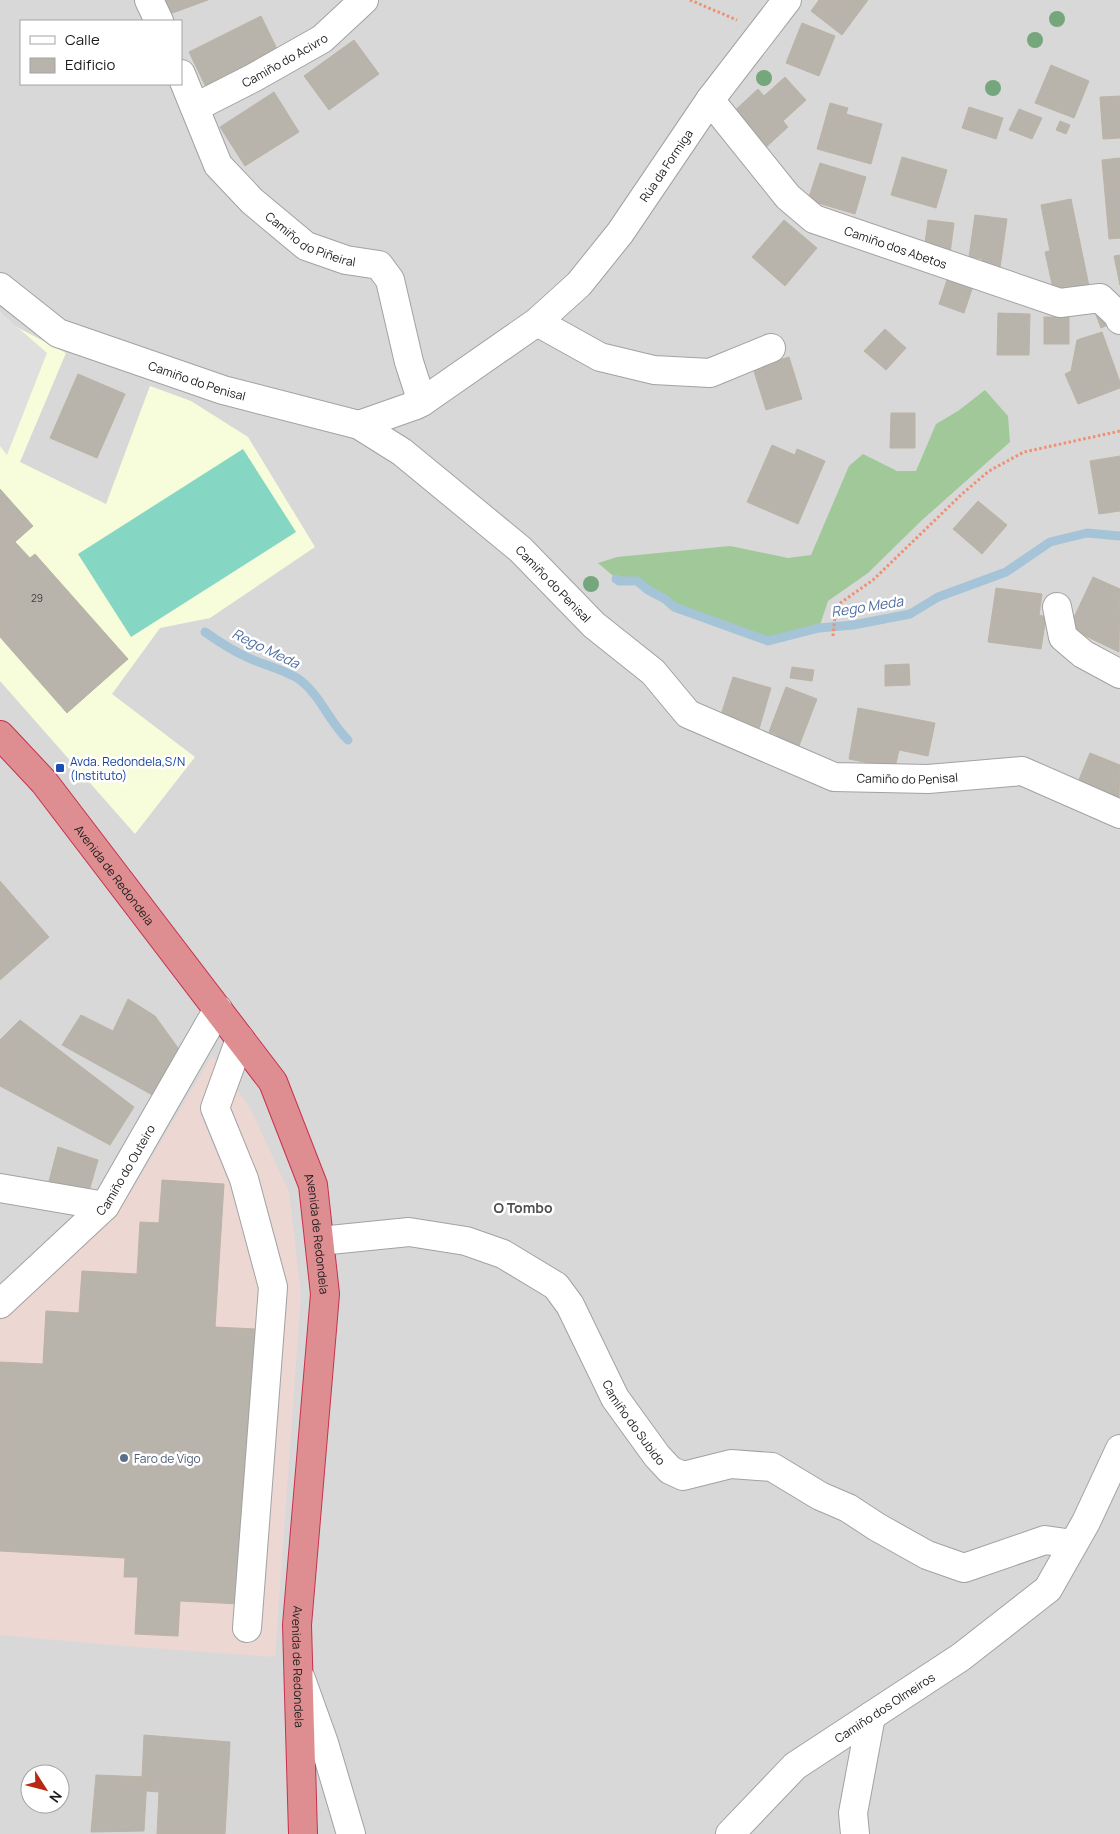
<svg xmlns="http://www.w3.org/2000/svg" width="1120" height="1834" viewBox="0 0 1120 1834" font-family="Manrope,sans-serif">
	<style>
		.residential { fill: #d9d8d8; fill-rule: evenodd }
		.commercial { fill: #ecd7d2 }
		.education { fill: #f7fcdb }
		.forest { fill: #a0c899 }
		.pitch { fill: #85d6c2 }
		.parking { fill: #dfdfdf }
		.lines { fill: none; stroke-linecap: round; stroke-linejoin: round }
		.stream { stroke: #a5c4d7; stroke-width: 9 }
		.building { fill: #b8b3ab; stroke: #bcb3a5 }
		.minor-casing { stroke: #a2a2a2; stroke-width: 30 }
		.highway-casing { stroke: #c7314e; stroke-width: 30 }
		.path { stroke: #ee9071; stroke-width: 3; stroke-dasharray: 2.5 2.5; stroke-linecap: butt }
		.minor { stroke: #fff; stroke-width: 28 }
		.highway { stroke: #de8e91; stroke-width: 28 }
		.tree { fill: #75a67c }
		.transit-dot { fill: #1a4fb4; stroke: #fff; stroke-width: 2 }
		.service-dot { fill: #5c6f8a; stroke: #fff; stroke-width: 2 }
		.labels { text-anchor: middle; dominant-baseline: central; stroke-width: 5; stroke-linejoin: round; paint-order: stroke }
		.number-label { font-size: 10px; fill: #42413f }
		.street-label { font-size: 12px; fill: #1b1b1b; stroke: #fff }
		.transit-label { font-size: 12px; fill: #164399; stroke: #fff; text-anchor: start }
		.service-label { font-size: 12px; fill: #4e5e75; stroke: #fff; text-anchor: start }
		.water-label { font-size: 14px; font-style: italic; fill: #506da2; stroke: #fff }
		.neighbourhood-label { font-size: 14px; font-weight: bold; fill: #4e4e4e; stroke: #fff }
	</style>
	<rect width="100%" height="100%" fill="#eceae2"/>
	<!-- residential -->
	<path class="residential" d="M 0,0 L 1120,0 L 1120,1834 L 0,1834 ZM 21,21 L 181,21 L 181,84 L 21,84 ZM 30,1774 L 60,1774 L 60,1804 L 30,1804 Z"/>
	<!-- commercial -->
	<polygon class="commercial" points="212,1056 249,1106 289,1192 301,1294 275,1657 122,1646 0,1635 0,1315 125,1202"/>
	<!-- education -->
	<polygon class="education" points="0,312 15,326 66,353 20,462 106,504 150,386 191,401 248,437 315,547 210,618 160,628 112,694 195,757 135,834 0,681"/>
	<!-- forest -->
	<polygon class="forest" points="985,390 1008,416 1010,442 921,521 868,573 828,601 819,628 768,641 674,607 665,599 648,590 637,581 619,581 598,563 617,557 730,546 788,558 811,555 849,466 863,454 897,471 916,471 936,424 958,411"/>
	<!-- pitch -->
	<polygon class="pitch" points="243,449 296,532 131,637 78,554"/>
	<!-- parking -->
	<polygon class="parking" points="0,312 47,353 7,455 0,446"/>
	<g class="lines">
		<!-- stream -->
		<g class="stream">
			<polyline points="616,579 619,581 637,581 648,590 665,599 674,607 768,641 819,628 853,625 910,614 938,597 1006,572 1050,542 1087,533 1120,536"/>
			<path d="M 205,632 C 219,642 235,652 251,659 C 265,665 290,672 300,680 C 320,695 330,723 348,740"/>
		</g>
	</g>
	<!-- building -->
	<g class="building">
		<polygon points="162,0 208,0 167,15"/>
		<polygon points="819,0 868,0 842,35 811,11"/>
		<polygon points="261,16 278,51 206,87 189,52"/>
		<polygon points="802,23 835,36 819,76 786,63"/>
		<polygon points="354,40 379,74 329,110 304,76"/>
		<polygon points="1051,65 1089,81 1074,118 1035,103"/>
		<polygon points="785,77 806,100 783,121 788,127 763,150 731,114 758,89 764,96"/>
		<polygon points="274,92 299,132 245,166 220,127"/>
		<polygon points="1120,96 1120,138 1103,139 1100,97"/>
		<polygon points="830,103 848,108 846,114 882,124 871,164 817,149"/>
		<polygon points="969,107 1003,118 996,139 962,128"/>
		<polygon points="1019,109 1042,118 1032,139 1009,130"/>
		<polygon points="1060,121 1070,125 1066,134 1056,130"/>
		<polygon points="902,157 947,170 936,208 891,195"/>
		<polygon points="1120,158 1120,238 1109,239 1102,160"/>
		<polygon points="820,163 866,177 855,214 808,200"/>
		<polygon points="1071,199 1089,286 1054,293 1045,252 1050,251 1041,205"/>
		<polygon points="975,215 1007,219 999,275 981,273 982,259 969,257"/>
		<polygon points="784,220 817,248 785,286 752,257"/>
		<polygon points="928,220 954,223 950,254 924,251"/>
		<polygon points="1120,255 1120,285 1114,256"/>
		<polygon points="948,277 973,286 964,313 939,304"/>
		<polygon points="1104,309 1110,324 1101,328 1095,312"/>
		<polygon points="998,313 1030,314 1029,355 997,355"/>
		<rect x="1044" y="317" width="25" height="27"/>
		<polygon points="885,329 906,348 886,370 864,351"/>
		<polygon points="1102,332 1120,382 1120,388 1078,404 1065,374 1071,371 1077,340"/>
		<polygon points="789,357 802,399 766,410 753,368"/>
		<polygon points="78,374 125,394 97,458 50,438"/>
		<polygon points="891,413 915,413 915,448 890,448"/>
		<polygon points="772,445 795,455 797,449 825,461 798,524 747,502"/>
		<polygon points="1120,456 1120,511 1099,514 1090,461"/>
		<polygon points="0,489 33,526 15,542 30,558 35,554 128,659 67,713 0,637"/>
		<polygon points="978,501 1007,525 982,554 953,529"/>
		<polygon points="1093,577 1120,589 1119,652 1069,628"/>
		<polygon points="996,588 1042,594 1039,615 1046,617 1041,649 988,642"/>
		<polygon points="909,664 910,685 885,686 885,665"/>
		<polygon points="792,667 814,670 812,681 790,678"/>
		<polygon points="733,677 771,688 759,729 720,718"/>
		<polygon points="786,687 817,699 797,751 774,742 777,735 769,732"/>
		<polygon points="858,708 935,723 928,756 899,750 895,768 849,759"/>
		<polygon points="1090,753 1120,765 1119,799 1078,782"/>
		<polygon points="0,881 49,937 0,980"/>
		<polygon points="128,999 155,1016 181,1052 156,1097 62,1045 81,1015 113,1031"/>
		<polygon points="20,1020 134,1107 110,1145 0,1086 0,1040"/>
		<polygon points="58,1147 98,1160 88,1195 47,1189"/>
		<polygon points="162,1180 224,1184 215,1327 256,1329 240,1604 180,1601 178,1636 135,1634 138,1577 124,1577 125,1558 0,1551 0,1362 43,1364 46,1311 79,1313 82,1271 137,1274 140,1222 159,1223"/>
		<polygon points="144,1735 230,1742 228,1782 142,1777"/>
		<polygon points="96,1775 147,1777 144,1831 91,1832"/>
		<polygon points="147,1777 228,1782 225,1834 157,1834 159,1792 147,1791"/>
	</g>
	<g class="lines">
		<defs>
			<g id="minor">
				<polyline points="149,0 159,21"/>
				<path id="s1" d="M 181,74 L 218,165 L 252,201 L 306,246 L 346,260 L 379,265 L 390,280 L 409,362 L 422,402"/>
				<path id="s2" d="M 710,100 L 788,197 L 814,219 L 1060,303 L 1100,298 L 1118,315 L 1120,320"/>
				<path id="s3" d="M 196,107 L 253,78 L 322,39 L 364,0"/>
				<path id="s4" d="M 0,287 L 58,333 L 223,390 L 359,425 L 402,452 L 520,549 L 594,625 L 653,672 L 688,714 L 834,777 L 928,779 L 1022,771 L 1120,814"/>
				<polyline points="537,322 600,357 654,370 710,373 771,348"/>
				<path id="s5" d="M 359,425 L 416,405 L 422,402 L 537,322 L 579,284 L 620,233 L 710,100 L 787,0"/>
				<polyline points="1057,607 1063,637 1083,654 1120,674"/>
				<polyline points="240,1039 215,1108 244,1179 273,1287 247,1628"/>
				<polyline points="0,1188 105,1206"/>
				<path id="s6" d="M 320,1241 L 409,1232 L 466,1241 L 503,1254 L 556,1286 L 570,1305 L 615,1398 L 657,1456 L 670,1470 L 683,1476 L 731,1464 L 772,1467 L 820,1496 L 848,1508 L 877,1527 L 927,1555 L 964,1568 L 1045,1540 L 1073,1544"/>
				<path id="s7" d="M 0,1304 L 105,1206 L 218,1009"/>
				<polyline points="301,1679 324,1743 351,1834"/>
				<path id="s8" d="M 730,1834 L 795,1766 L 961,1657 L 1048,1589 L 1086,1522 L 1120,1449"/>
				<polyline points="855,1834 853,1813 871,1716"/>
			</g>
			<g id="highway">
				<path id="s9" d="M 0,735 L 44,782 L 273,1082 L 313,1185 L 325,1294 L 297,1625 L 303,1834"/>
			</g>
		</defs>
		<!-- minor casing -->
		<use href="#minor" class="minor-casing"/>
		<!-- highway casing -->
		<use href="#highway" class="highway-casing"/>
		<!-- path -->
		<g class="path">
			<polyline points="690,0 737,20"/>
			<polyline points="833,636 836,606 873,580 962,494 989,471 1024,452 1120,431"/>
		</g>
		<!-- minor -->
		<use href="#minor" class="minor"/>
		<!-- highway -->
		<use href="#highway" class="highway"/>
	</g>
	<!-- trees -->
	<g class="tree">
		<circle cx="1057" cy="19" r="8"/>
		<circle cx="1035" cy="40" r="8"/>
		<circle cx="764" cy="78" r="8"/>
		<circle cx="993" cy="88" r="8"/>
		<circle cx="591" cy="584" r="8"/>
	</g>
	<!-- markers -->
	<rect class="transit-dot" x="55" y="763" width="10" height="10" rx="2.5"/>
	<circle class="service-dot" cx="124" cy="1458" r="5"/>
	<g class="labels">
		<!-- number labels -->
		<g class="number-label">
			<text x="37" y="598">29</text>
		</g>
		<!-- street labels -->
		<g class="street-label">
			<text stroke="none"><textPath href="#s3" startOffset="100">Camiño do Acivro</textPath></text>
			<text stroke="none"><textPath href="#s5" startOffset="411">Rúa da Formiga</textPath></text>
			<text stroke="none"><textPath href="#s1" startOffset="219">Camiño do Piñeiral</textPath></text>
			<text stroke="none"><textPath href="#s2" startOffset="245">Camiño dos Abetos</textPath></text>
			<text stroke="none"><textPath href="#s4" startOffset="221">Camiño do Penisal</textPath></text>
			<text stroke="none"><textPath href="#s4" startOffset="641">Camiño do Penisal</textPath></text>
			<text stroke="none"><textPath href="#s4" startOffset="1061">Camiño do Penisal</textPath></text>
			<text stroke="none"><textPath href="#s9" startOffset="181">Avenida de Redondela</textPath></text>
			<text stroke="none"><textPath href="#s7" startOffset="185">Camiño do Outeiro</textPath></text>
			<text stroke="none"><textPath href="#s9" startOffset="601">Avenida de Redondela</textPath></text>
			<text stroke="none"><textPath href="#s6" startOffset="406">Camiño do Subido</textPath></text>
			<text stroke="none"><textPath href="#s9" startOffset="1036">Avenida de Redondela</textPath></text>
			<text stroke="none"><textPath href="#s8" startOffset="201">Camiño dos Olmeiros</textPath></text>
		</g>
		<!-- transit labels -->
		<g class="transit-label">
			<text x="70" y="761">Avda. Redondela,S/N<tspan x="70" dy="14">(Instituto)</tspan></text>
		</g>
		<!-- service labels -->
		<g class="service-label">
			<text x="134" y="1458">Faro de Vigo</text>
		</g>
		<!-- water labels -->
		<g class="water-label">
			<text transform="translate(867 606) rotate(-9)">Rego Meda</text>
			<text transform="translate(266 648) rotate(26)">Rego Meda</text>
		</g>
		<!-- neighbourhood labels -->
		<g class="neighbourhood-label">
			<text x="523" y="1207">O Tombo</text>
		</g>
	</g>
	<!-- legend -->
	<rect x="20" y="20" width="162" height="65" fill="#ffffff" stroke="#a4a4a4"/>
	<rect x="30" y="36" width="25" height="8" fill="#ffffff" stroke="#a4a4a4"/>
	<text x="65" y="45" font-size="15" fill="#1b1b1b">Calle</text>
	<rect x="30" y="58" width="25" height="15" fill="#b8b3ab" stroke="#a4a4a4"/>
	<text x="65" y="70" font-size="15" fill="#1b1b1b">Edificio</text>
	<!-- north arrow -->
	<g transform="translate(45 1789) rotate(126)"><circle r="24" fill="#ffffff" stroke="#a4a4a4"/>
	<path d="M0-4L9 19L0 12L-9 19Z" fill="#b72910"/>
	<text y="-8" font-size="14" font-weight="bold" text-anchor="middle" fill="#1b1b1b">N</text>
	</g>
</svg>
